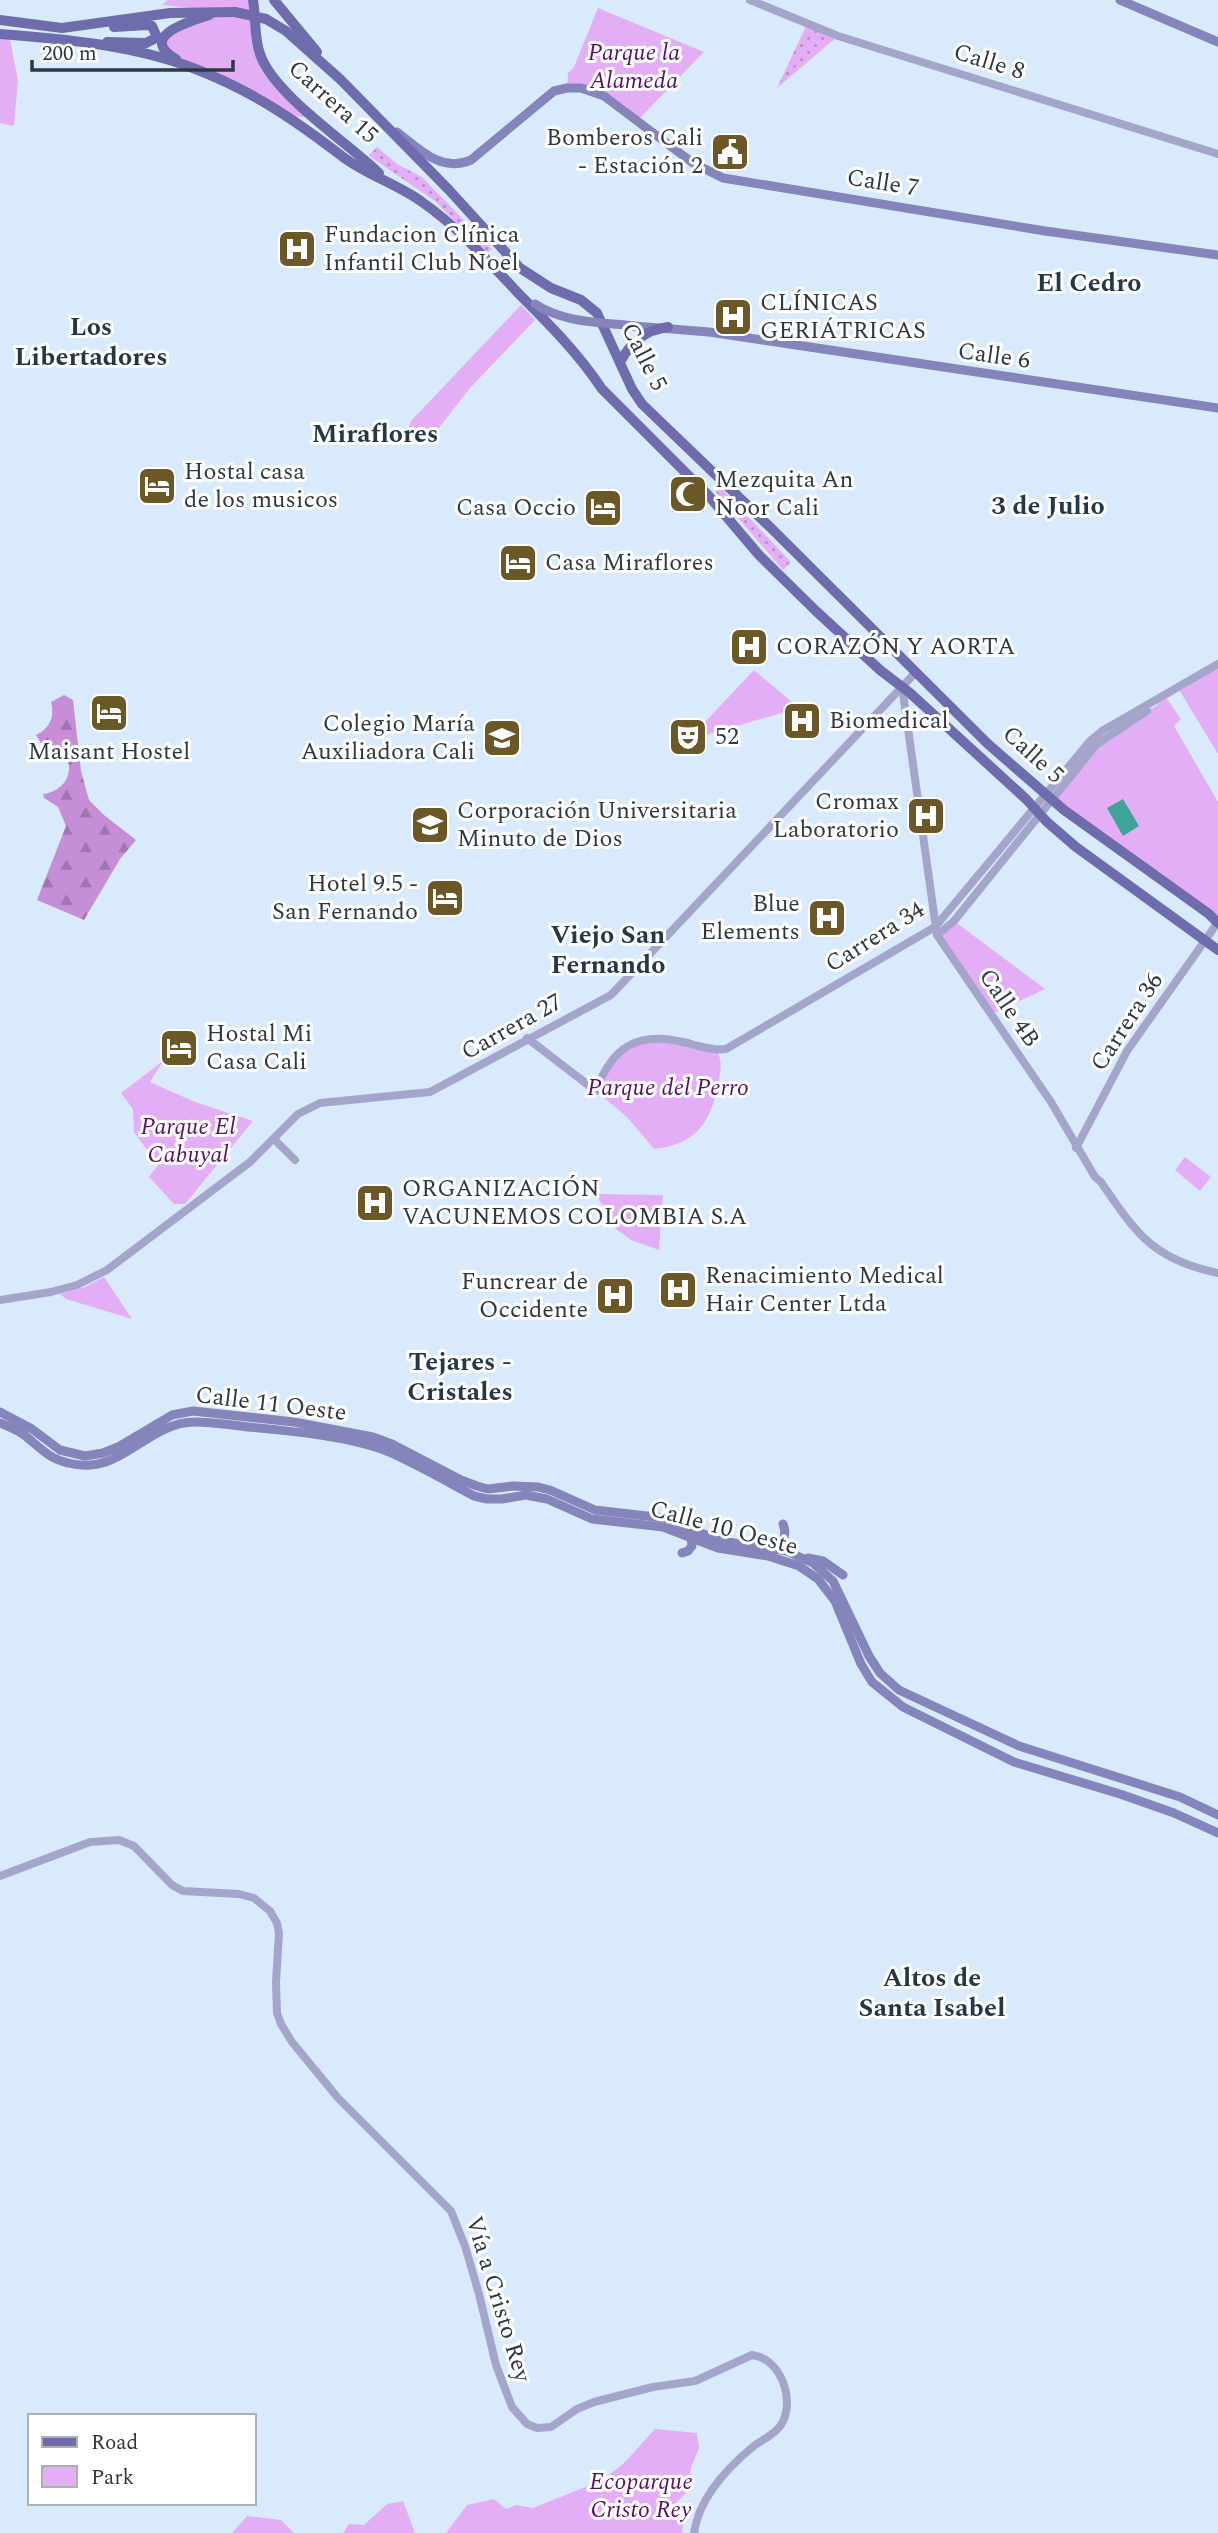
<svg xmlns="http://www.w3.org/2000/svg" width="1218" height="2533" viewBox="0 0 1218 2533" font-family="Spectral,serif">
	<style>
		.grass { fill: url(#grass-dots) }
		.forest { fill: url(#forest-firs) }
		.park { fill: #e4aef6 }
		.water { fill: #3da49a }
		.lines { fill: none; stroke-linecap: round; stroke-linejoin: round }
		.tertiary { stroke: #a5a5cb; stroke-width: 8 }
		.secondary { stroke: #8584bb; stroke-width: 9 }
		.primary { stroke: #6f6cae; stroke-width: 10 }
		.secondary-bridge { stroke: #8584bb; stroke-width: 9 }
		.primary-bridge { stroke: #6f6cae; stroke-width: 10 }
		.labels { text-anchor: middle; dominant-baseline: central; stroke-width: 6; stroke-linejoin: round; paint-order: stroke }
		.park-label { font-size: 24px; font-style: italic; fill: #59126c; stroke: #fff }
		.street-label { font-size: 24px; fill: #303841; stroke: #fff }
		.poi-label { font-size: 24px; fill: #303841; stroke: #fff; text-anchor: start }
		.neighbourhood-label { font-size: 26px; font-weight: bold; fill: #263749; stroke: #fff }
	</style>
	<defs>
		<pattern id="grass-dots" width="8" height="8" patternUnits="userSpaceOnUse" patternTransform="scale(1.75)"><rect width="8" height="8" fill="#e4aef6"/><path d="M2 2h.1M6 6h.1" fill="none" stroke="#b98fc9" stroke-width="1.8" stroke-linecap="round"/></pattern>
		<pattern id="forest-firs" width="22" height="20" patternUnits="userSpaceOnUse" patternTransform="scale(1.75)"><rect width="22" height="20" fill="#c68ed7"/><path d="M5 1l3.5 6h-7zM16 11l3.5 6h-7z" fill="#a175b0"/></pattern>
	</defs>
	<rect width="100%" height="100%" fill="#daeafd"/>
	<!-- grass -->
	<g class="grass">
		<polygon points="807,24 838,36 777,88"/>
		<polygon points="377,147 397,164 422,177 492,249 486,254 435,201 372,158 369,155"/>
		<polygon points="720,487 791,562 783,570 715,491"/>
	</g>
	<!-- forest -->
	<path class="forest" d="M 64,695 L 73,700 L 81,771 L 89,800 L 104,815 L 136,840 L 120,859 L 84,920 L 37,900 L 66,826 L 58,807 L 44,798 L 43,794 C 79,789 77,744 41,743 L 36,735 C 50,728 55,717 51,702 Z"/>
	<!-- park -->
	<g class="park">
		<polygon points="168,0 253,0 260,56 305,117 289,116 173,58 164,38 218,11 162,5"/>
		<polygon points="598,8 704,52 637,121 604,96 567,88 568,73 574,67"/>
		<polygon points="0,34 9,34 18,80 14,126 0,123"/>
		<polygon points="521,305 535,320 470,388 431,438 422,444 411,441 407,431 411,421"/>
		<polygon points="1218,664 1218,754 1178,688"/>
		<polygon points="754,670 799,708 688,740"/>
		<polygon points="1165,696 1181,719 1174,726 1218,802 1218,922 1052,800 1105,737 1156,706"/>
		<polygon points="954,921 1045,989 994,1013 937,935"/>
		<path d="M 648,1038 L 718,1053 C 723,1064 720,1074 718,1085 C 710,1124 696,1144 654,1149 L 627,1117 L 596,1091 L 612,1058 Z"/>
		<polygon points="163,1061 150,1082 195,1102 253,1121 185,1204 174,1204 149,1177 158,1165 134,1132 133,1109 121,1093"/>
		<polygon points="1185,1157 1211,1177 1200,1191 1175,1170"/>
		<polygon points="596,1194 663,1195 659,1250 631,1240 616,1229"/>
		<polygon points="104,1277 132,1319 66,1299 60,1294 85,1287"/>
		<polygon points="655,2429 697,2433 699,2448 691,2468 689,2490 676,2503 674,2512 685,2513 682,2533 446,2533 467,2505 494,2499 506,2509 516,2505 533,2508 603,2480 625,2462"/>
		<polygon points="403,2501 415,2533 343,2533 349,2524 364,2525 387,2504"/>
		<polygon points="247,2516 281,2520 294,2533 232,2533"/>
	</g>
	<!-- water -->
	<polygon class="water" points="1123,799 1139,826 1123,836 1107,808"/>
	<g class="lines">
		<!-- tertiary -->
		<g class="tertiary">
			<polyline points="750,0 838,36 1218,154"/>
			<path d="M 902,686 L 937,935 L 1051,1102 L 1095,1177 L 1101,1182 C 1136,1233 1153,1260 1218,1273"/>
			<polyline points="937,935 954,921 1096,745 1147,711"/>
			<path d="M 527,1038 L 596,1091 C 612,1047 637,1031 683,1042 C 697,1045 712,1051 726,1049 L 935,927 L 1090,741 L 1102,731 L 1218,664"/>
			<polyline points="274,1139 295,1160"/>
			<polyline points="1076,1148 1127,1051 1218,922"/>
			<polyline points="0,1300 51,1292 77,1285 107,1270 250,1162 298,1114 320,1103 430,1092 611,995 916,672"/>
			<path d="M 0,1876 L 90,1842 L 119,1840 L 134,1846 L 172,1885 L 183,1891 L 239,1894 L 254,1898 L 270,1911 L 277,1923 L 279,1933 L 276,1982 L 277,2013 L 281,2024 L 292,2042 L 338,2098 L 451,2211 L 465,2246 L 479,2294 L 496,2365 L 512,2407 L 527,2424 L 537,2428 L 551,2427 L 577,2409 L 594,2402 L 653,2387 L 695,2381 L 752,2355 C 781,2358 796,2401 781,2425 C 775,2434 764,2439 755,2445 C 728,2467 699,2497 694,2533"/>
		</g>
		<!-- secondary -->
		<g class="secondary">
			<polyline points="1120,0 1218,42"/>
			<path d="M 397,132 C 419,149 441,173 471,160 L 554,91 L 567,88 L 581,88 L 604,96 L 693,163 L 723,178 L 1045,231 L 1218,255"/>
			<polyline points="634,326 709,332 1218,408"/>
			<polyline points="0,1412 32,1429 60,1450 85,1456 103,1453 118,1447 172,1415 193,1411 294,1422 373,1437 392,1444 461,1480 477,1486 488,1489 513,1486 538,1487 550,1490 595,1510 664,1518 721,1541 786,1551 813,1563 833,1581 869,1656 880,1673 899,1690 1019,1746 1180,1797 1218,1815"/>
			<path d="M 0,1423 C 10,1427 20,1431 28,1438 C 41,1449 50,1459 68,1463 C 122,1477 146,1422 195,1422 C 213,1422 231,1425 248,1427 C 289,1431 351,1436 389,1452 C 418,1465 446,1481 474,1496 L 487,1499 L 502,1499 L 526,1495 L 547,1499 L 592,1519 L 663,1527 L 718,1548 L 768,1556 L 799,1566 L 818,1579 L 835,1601 L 861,1664 L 872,1682 L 903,1707 L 1014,1762 L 1120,1794 L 1174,1813 L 1218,1833"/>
			<path d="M 770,1548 C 782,1546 788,1536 783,1524"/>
			<polyline points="682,1553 688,1551 692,1546 691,1537"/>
			<polyline points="808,1558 823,1561 843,1575"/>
		</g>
		<!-- primary -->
		<g class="primary">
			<path d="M 253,0 C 256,18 254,37 260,54 C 274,95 347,142 379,173"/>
			<polyline points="274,0 317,52"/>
			<polyline points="266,19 286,31 340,79 449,190 520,268 551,288 581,300 597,313 632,389 642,404 769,526 988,744 1064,810 1209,914 1218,923"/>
			<polyline points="0,20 62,28 170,13 235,12"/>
			<path d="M 0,34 C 64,39 133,45 193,68 C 251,90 295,120 343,157 C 367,175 399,185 422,202 C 458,227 488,261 518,293 C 549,324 578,353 602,389 L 708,495 L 759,555 L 816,611 L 880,670 L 910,693 L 1026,799 L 1047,822 L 1076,847 L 1218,950"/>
			<polyline points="107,42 146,43 154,39 156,35 152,26 147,25 114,27"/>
			<path d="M 176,59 C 136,36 192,21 209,15"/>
			<path d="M 620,362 C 631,342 645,330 668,327"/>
		</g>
		<!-- secondary-bridge -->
		<path class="secondary-bridge" d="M 535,304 C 564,323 600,322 634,326"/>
		<!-- primary-bridge -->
		<polyline class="primary-bridge" points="235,12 266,19"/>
	</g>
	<!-- icons -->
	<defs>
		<symbol id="civic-square" viewBox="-11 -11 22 22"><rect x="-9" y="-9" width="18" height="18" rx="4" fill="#6c5827" stroke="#fff"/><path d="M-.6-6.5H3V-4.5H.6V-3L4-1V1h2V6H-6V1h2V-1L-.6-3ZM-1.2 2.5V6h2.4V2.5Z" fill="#fff"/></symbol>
		<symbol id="hospital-square" viewBox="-11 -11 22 22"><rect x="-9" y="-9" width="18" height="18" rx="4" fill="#6c5827" stroke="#fff"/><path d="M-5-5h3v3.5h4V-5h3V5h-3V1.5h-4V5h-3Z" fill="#fff"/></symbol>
		<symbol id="hotel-square" viewBox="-11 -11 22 22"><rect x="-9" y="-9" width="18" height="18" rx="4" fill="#6c5827" stroke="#fff"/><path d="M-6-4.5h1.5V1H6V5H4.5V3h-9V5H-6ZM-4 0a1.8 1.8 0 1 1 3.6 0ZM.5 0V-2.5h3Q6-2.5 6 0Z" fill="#fff"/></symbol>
		<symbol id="mosque-square" viewBox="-11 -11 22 22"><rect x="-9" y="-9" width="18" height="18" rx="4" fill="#6c5827" stroke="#fff"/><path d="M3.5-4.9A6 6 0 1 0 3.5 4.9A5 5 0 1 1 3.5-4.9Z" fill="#fff"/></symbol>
		<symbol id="theatre-square" viewBox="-11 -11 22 22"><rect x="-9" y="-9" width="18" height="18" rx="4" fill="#6c5827" stroke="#fff"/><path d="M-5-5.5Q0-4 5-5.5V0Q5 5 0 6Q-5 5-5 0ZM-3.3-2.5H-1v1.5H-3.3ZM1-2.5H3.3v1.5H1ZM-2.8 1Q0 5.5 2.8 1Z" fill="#fff"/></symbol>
		<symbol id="school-square" viewBox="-11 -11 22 22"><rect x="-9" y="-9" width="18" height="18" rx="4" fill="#6c5827" stroke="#fff"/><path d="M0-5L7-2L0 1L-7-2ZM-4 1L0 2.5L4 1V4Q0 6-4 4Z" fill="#fff"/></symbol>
		<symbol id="university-square" viewBox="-11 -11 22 22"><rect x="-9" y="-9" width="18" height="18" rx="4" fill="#6c5827" stroke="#fff"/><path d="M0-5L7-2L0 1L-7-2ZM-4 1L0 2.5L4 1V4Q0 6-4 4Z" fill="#fff"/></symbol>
	</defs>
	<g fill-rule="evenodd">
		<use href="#civic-square" x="708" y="130" width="44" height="44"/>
		<use href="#hospital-square" x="275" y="227" width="44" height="44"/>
		<use href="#hospital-square" x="711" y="295" width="44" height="44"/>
		<use href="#hotel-square" x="135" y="464" width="44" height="44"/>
		<use href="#mosque-square" x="666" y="472" width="44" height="44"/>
		<use href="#hotel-square" x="581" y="486" width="44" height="44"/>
		<use href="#hotel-square" x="496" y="541" width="44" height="44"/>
		<use href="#hospital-square" x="727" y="625" width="44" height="44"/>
		<use href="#hotel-square" x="87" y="691" width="44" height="44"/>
		<use href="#hospital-square" x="780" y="699" width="44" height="44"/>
		<use href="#theatre-square" x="666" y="715" width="44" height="44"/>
		<use href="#school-square" x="480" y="716" width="44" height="44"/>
		<use href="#hospital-square" x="904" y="794" width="44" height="44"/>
		<use href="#university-square" x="408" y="803" width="44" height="44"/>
		<use href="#hotel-square" x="423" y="876" width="44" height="44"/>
		<use href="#hospital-square" x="805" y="896" width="44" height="44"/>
		<use href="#hotel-square" x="157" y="1026" width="44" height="44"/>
		<use href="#hospital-square" x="353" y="1181" width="44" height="44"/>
		<use href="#hospital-square" x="656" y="1268" width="44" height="44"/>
		<use href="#hospital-square" x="593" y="1274" width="44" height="44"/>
	</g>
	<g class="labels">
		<!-- park labels -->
		<g class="park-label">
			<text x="634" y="53">Parque la<tspan x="634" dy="28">Alameda</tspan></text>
			<text x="668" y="1088">Parque del Perro</text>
			<text x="188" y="1127">Parque El<tspan x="188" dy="28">Cabuyal</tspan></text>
			<text x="641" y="2482">Ecoparque<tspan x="641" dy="28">Cristo Rey</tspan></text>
		</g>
		<!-- street labels -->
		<g class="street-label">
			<text transform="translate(989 62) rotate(17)">Calle 8</text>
			<text transform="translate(333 102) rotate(42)">Carrera 15</text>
			<text transform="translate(883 183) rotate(9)">Calle 7</text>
			<text transform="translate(994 356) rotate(8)">Calle 6</text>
			<text transform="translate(644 357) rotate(63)">Calle 5</text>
			<text transform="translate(1033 755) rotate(42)">Calle 5</text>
			<text transform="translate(875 937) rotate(-32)">Carrera 34</text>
			<text transform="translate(1009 1008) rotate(56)">Calle 4B</text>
			<text transform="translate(1127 1022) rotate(-57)">Carrera 36</text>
			<text transform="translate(512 1027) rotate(-29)">Carrera 27</text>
			<text transform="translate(271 1404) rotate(7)">Calle 11 Oeste</text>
			<text transform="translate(724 1528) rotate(15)">Calle 10 Oeste</text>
			<text transform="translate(498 2299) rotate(73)">Vía a Cristo Rey</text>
		</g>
		<!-- poi labels -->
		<g class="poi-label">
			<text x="703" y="138" text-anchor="end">Bomberos Cali<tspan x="703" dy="28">- Estación 2</tspan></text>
			<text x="324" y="235">Fundacion Clínica<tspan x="324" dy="28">Infantil Club Noel</tspan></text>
			<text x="760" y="303">CLÍNICAS<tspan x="760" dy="28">GERIÁTRICAS</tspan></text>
			<text x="184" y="472">Hostal casa<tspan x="184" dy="28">de los musicos</tspan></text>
			<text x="715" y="480">Mezquita An<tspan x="715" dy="28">Noor Cali</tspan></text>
			<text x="576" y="508" text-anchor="end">Casa Occio</text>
			<text x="545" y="563">Casa Miraflores</text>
			<text x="776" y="647">CORAZÓN Y AORTA</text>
			<text x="829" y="721">Biomedical</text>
			<text x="475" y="724" text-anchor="end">Colegio María<tspan x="475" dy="28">Auxiliadora Cali</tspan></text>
			<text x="715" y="737">52</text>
			<text x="109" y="752" text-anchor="middle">Maisant Hostel</text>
			<text x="899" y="802" text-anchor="end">Cromax<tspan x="899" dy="28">Laboratorio</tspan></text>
			<text x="457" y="811">Corporación Universitaria<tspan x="457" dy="28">Minuto de Dios</tspan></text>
			<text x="418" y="884" text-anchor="end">Hotel 9.5 -<tspan x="418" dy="28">San Fernando</tspan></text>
			<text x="800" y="904" text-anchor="end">Blue<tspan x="800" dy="28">Elements</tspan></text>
			<text x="206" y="1034">Hostal Mi<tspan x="206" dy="28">Casa Cali</tspan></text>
			<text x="402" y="1189">ORGANIZACIÓN<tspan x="402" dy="28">VACUNEMOS COLOMBIA S.A</tspan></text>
			<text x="705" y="1276">Renacimiento Medical<tspan x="705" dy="28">Hair Center Ltda</tspan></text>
			<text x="588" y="1282" text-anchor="end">Funcrear de<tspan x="588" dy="28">Occidente</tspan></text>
		</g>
		<!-- neighbourhood labels -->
		<g class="neighbourhood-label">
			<text x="1089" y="283">El Cedro</text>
			<text x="91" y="327">Los<tspan x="91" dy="30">Libertadores</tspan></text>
			<text x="375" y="434">Miraflores</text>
			<text x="1048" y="506">3 de Julio</text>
			<text x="608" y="935">Viejo San<tspan x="608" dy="30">Fernando</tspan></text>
			<text x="460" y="1362">Tejares -<tspan x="460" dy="30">Cristales</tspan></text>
			<text x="932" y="1978">Altos de<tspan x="932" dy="30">Santa Isabel</tspan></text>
		</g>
	</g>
	<!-- legend -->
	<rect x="28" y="2414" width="228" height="91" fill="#ffffff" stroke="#acafb3" stroke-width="2"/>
	<rect x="42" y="2437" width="35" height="10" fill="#6f6cae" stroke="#acafb3" stroke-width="2"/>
	<text x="91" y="2449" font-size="21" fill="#303841">Road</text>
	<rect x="42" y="2466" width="35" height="21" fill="#e4aef6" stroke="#acafb3" stroke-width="2"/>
	<text x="91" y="2484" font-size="21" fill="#303841">Park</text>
	<!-- scale -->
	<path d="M32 60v10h201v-10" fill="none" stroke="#303841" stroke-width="3.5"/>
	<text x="42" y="60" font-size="21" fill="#303841" stroke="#ffffff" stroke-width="5" paint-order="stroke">200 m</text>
</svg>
